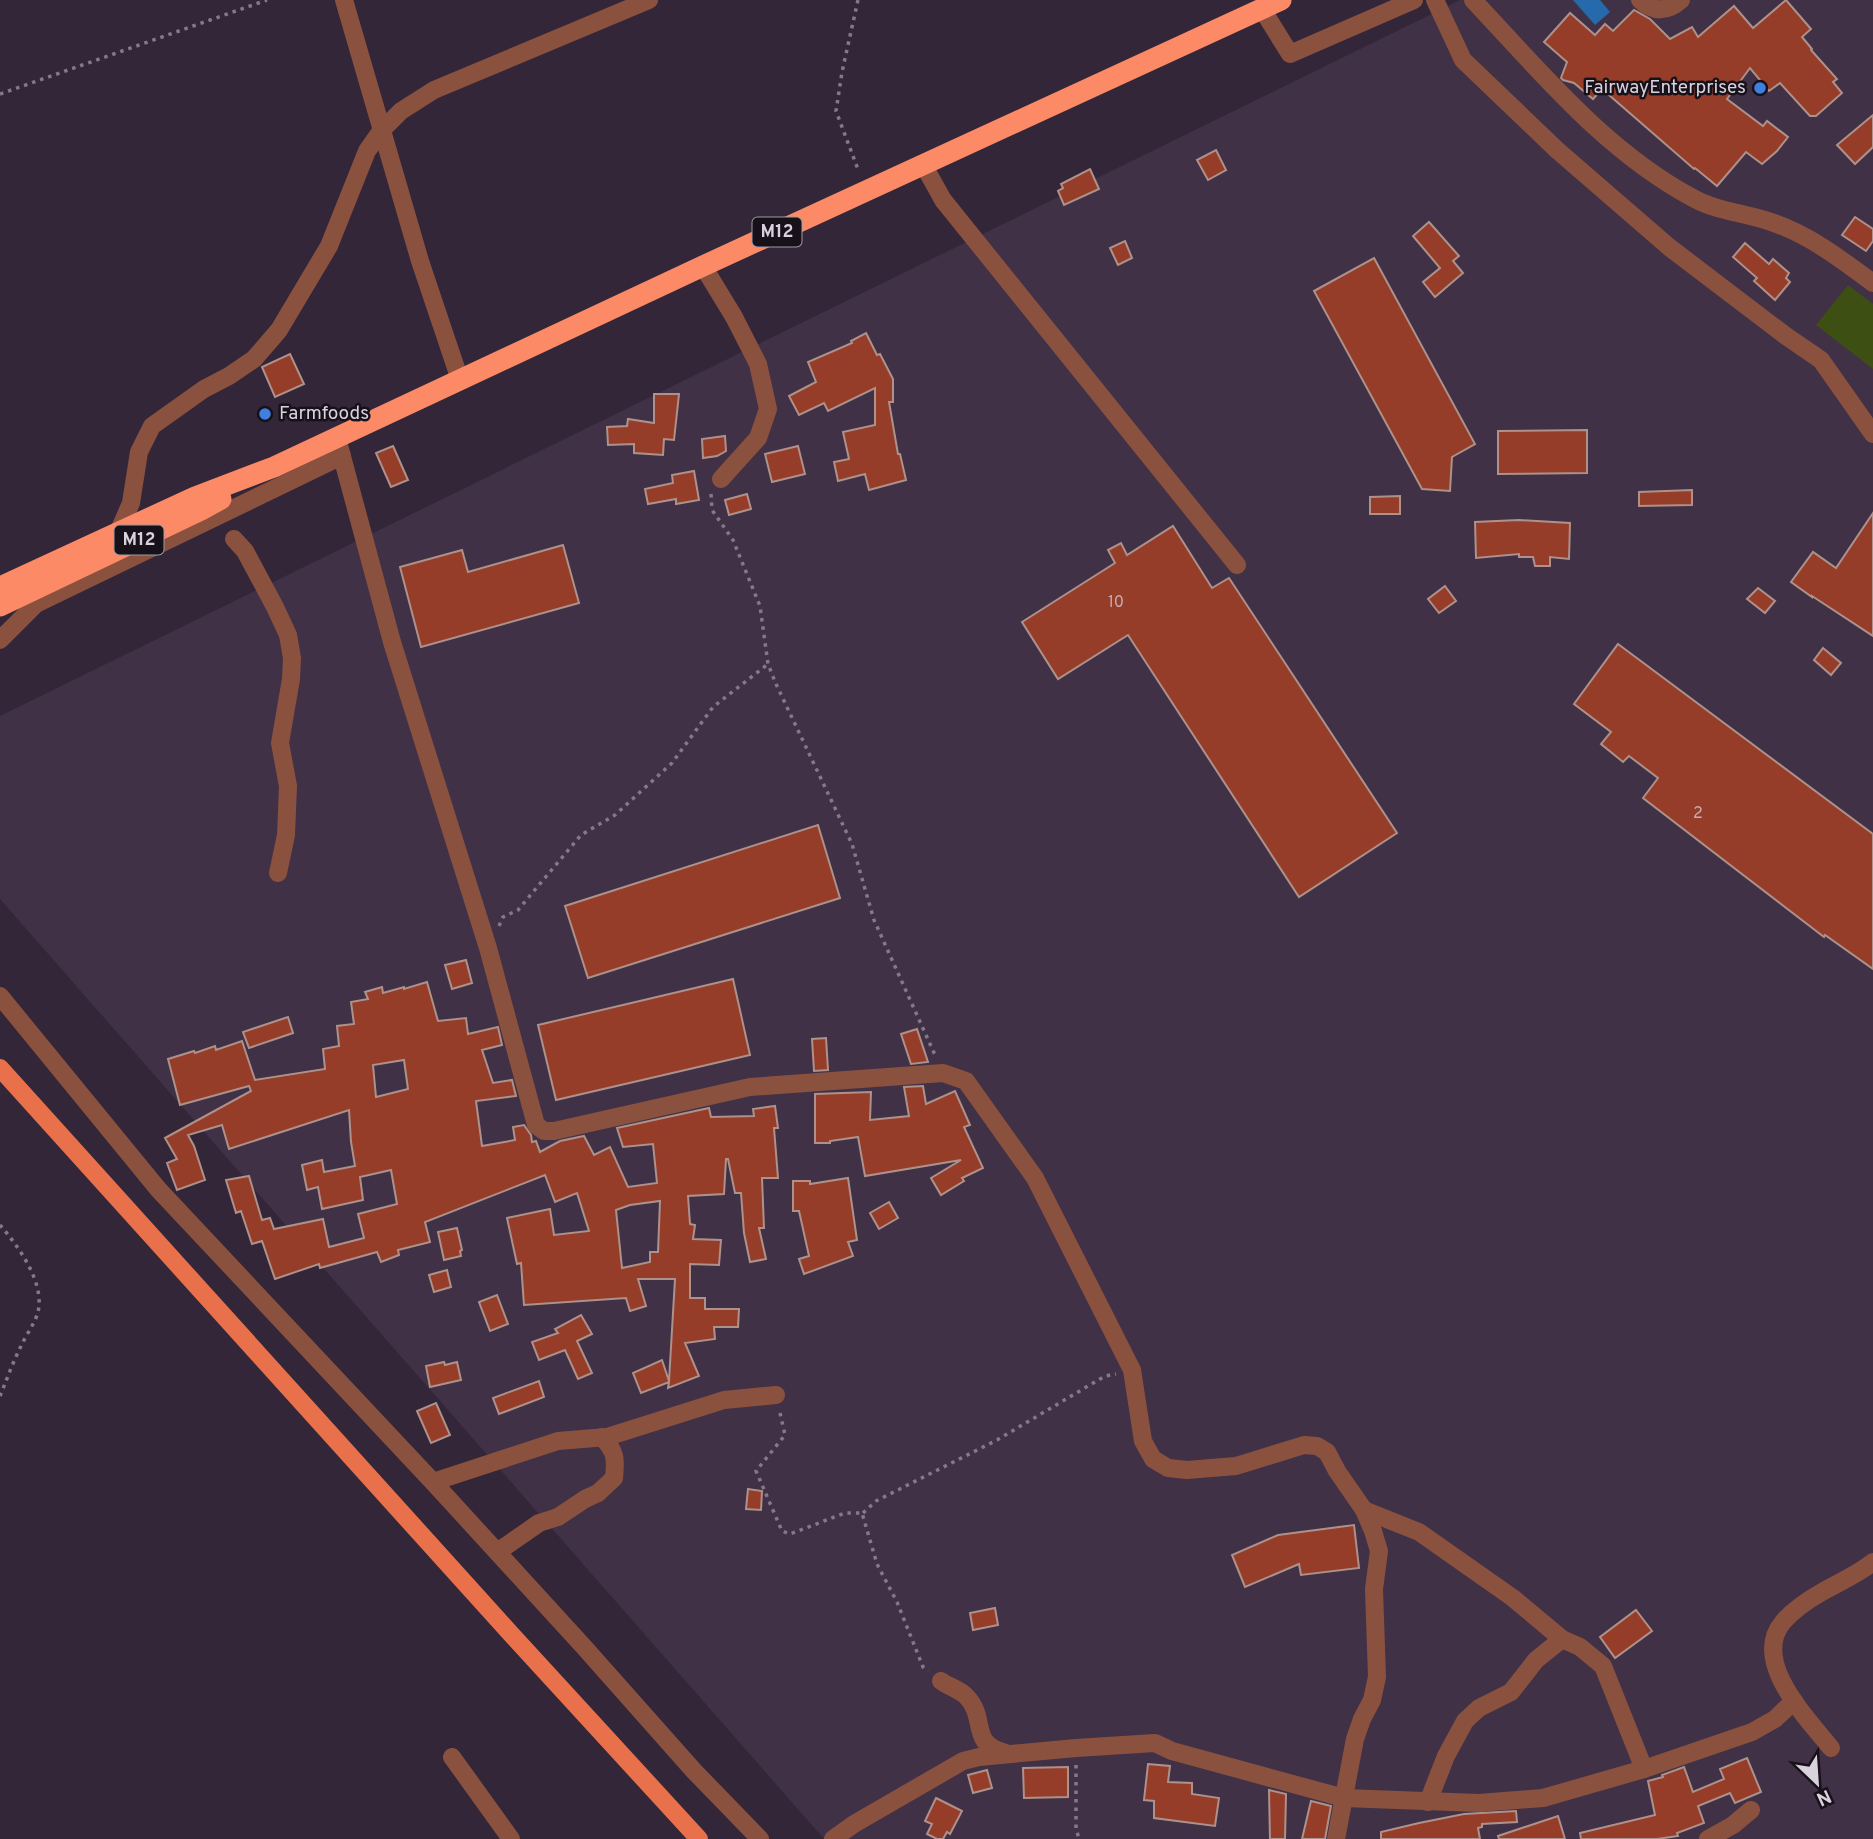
<svg xmlns="http://www.w3.org/2000/svg" width="1873" height="1839" viewBox="0 0 1873 1839" font-family="Overpass,sans-serif">
	<style>
		.built { fill: #403147 }
		.green { fill: #3d4f13 }
		.water { fill: #276aac }
		.building { fill: #963d29; stroke: #ad918a; stroke-width: 2; fill-rule: evenodd }
		.lines { fill: none; stroke-linecap: round; stroke-linejoin: round }
		.path { stroke: #847989; stroke-width: 3.5; stroke-dasharray: 3.5 5; stroke-linecap: butt }
		.minor { stroke: #8b513f; stroke-width: 18 }
		.major { stroke: #e8714b; stroke-width: 18 }
		.highway { stroke: #fc8a66; stroke-width: 21 }
		.shop-dot { fill: #3f7fe0; stroke: #17121a; stroke-width: 2.5 }
		.labels { text-anchor: middle; dominant-baseline: central; stroke-width: 5; stroke-linejoin: round; paint-order: stroke }
		.number-label { font-size: 16px; fill: #c8acb0 }
		.shield { fill: #17121a; stroke: #9f98a2; stroke-width: 2 }
		.shield-label { font-size: 18px; font-weight: bold; fill: #d9d1dd }
		.poi-label { font-size: 19px; fill: #d9d1dd; stroke: #17121a; text-anchor: end }
	</style>
	<rect width="100%" height="100%" fill="#332638"/>
	<!-- built -->
	<polygon class="built" points="1460,0 1873,0 1873,1839 824,1839 0,899 0,716"/>
	<!-- green -->
	<polygon class="green" points="1848,285 1873,304 1873,369 1816,325"/>
	<!-- water -->
	<polygon class="water" points="1573,0 1600,0 1610,12 1595,25"/>
	<!-- building -->
	<g class="building">
		<polygon points="1786,0 1811,29 1802,37 1812,49 1811,50 1837,79 1833,82 1842,93 1816,116 1810,116 1780,83 1769,91 1750,68 1727,99 1763,126 1767,121 1788,137 1777,151 1762,164 1746,152 1717,186 1695,168 1694,169 1602,89 1593,99 1574,83 1563,80 1561,78 1567,62 1544,42 1570,13 1595,35 1605,24 1613,31 1634,10 1650,19 1670,39 1692,27 1698,37 1734,6 1753,28"/>
		<polygon points="1873,115 1873,147 1855,164 1837,145"/>
		<polygon points="1216,150 1226,170 1208,180 1197,160"/>
		<polygon points="1090,169 1099,189 1064,205 1058,191 1063,188 1061,184"/>
		<polygon points="1855,217 1873,229 1873,241 1866,251 1842,235"/>
		<polygon points="1429,222 1459,256 1453,261 1463,273 1435,297 1423,282 1440,268 1413,236"/>
		<polygon points="1125,241 1132,258 1118,265 1110,248"/>
		<polygon points="1745,243 1769,264 1773,259 1789,273 1786,278 1790,282 1775,300 1754,281 1757,278 1733,257"/>
		<polygon points="1374,258 1475,444 1452,457 1450,491 1422,489 1314,291"/>
		<polygon points="866,333 877,355 880,354 893,379 893,402 889,402 898,454 900,454 906,480 869,490 865,474 838,481 834,462 849,459 843,432 875,425 875,388 828,411 824,403 799,415 789,396 816,382 808,362 852,343 851,341"/>
		<polygon points="290,354 304,384 275,397 262,367"/>
		<polygon points="654,394 679,394 674,440 664,439 663,455 634,453 634,444 608,445 607,427 627,426 628,419 654,423"/>
		<polygon points="1587,430 1587,473 1498,474 1498,431"/>
		<polygon points="725,436 726,451 717,456 703,458 702,439"/>
		<polygon points="393,446 408,480 391,487 376,453"/>
		<polygon points="798,446 805,474 772,482 765,454"/>
		<polygon points="694,471 699,500 676,504 676,499 648,504 645,489 673,483 672,475"/>
		<polygon points="1692,490 1692,505 1639,506 1639,492"/>
		<polygon points="747,494 751,509 729,515 725,500"/>
		<polygon points="1400,496 1400,514 1370,514 1370,497"/>
		<polygon points="1873,513 1873,636 1812,596 1812,597 1791,582 1813,552 1836,568"/>
		<polygon points="1519,520 1570,523 1569,559 1550,557 1550,566 1535,566 1533,557 1519,557 1519,554 1476,558 1475,522"/>
		<polygon points="1173,526 1212,588 1229,578 1397,833 1299,897 1128,635 1058,679 1022,622 1115,563 1108,550 1121,543 1127,555"/>
		<polygon points="563,545 579,603 421,647 400,567 462,550 468,572"/>
		<polygon points="1445,586 1456,601 1439,613 1428,599"/>
		<polygon points="1758,588 1775,601 1765,613 1747,599"/>
		<polygon points="1618,644 1873,834 1873,969 1825,935 1824,937 1643,798 1658,778 1629,756 1623,762 1601,744 1611,732 1574,704"/>
		<polygon points="1823,648 1841,663 1831,675 1814,660"/>
		<polygon points="818,825 840,898 588,978 565,906"/>
		<polygon points="466,960 472,983 452,989 445,965"/>
		<polygon points="733,979 750,1055 556,1100 538,1025"/>
		<path d="M 427,982 L 438,1021 L 466,1018 L 468,1034 L 498,1027 L 502,1045 L 482,1050 L 493,1083 L 512,1080 L 516,1096 L 476,1101 L 482,1146 L 515,1140 L 513,1127 L 524,1125 L 531,1135 L 532,1142 L 536,1141 L 540,1152 L 560,1141 L 584,1136 L 594,1155 L 610,1147 L 628,1187 L 657,1183 L 653,1144 L 623,1147 L 617,1128 L 709,1108 L 711,1117 L 754,1116 L 753,1109 L 775,1106 L 778,1128 L 774,1128 L 778,1178 L 762,1178 L 764,1228 L 759,1228 L 766,1259 L 750,1262 L 744,1233 L 741,1193 L 735,1193 L 728,1159 L 726,1159 L 724,1194 L 688,1196 L 690,1224 L 695,1225 L 693,1239 L 721,1240 L 719,1265 L 690,1264 L 690,1298 L 705,1298 L 705,1309 L 739,1309 L 738,1327 L 714,1327 L 715,1339 L 685,1343 L 699,1376 L 668,1388 L 669,1382 L 641,1393 L 633,1373 L 662,1360 L 669,1381 L 675,1279 L 638,1279 L 646,1306 L 630,1311 L 626,1298 L 524,1305 L 521,1263 L 517,1264 L 507,1218 L 550,1209 L 554,1235 L 589,1231 L 577,1193 L 555,1202 L 545,1175 L 425,1222 L 430,1242 L 398,1250 L 399,1255 L 381,1262 L 377,1252 L 320,1268 L 319,1264 L 275,1279 L 262,1241 L 252,1244 L 241,1211 L 236,1213 L 226,1180 L 249,1176 L 262,1220 L 270,1218 L 274,1229 L 323,1219 L 329,1247 L 364,1238 L 358,1214 L 397,1204 L 391,1170 L 360,1177 L 363,1200 L 322,1209 L 318,1187 L 307,1190 L 302,1165 L 322,1160 L 324,1172 L 355,1166 L 351,1142 L 349,1110 L 229,1149 L 222,1125 L 188,1135 L 194,1146 L 205,1180 L 177,1190 L 167,1163 L 177,1159 L 165,1138 L 251,1091 L 249,1086 L 180,1105 L 168,1059 L 194,1051 L 195,1053 L 215,1046 L 216,1050 L 242,1041 L 255,1080 L 325,1069 L 323,1049 L 339,1046 L 337,1026 L 354,1024 L 351,1002 L 368,999 L 365,992 L 382,987 L 383,993 L 404,987 L 404,989 ZM 404,1060 L 408,1089 L 376,1097 L 373,1065 ZM 660,1201 L 658,1252 L 650,1252 L 650,1262 L 622,1268 L 616,1210 L 630,1205 Z"/>
		<polygon points="288,1017 293,1033 249,1048 243,1032"/>
		<polygon points="917,1029 928,1062 911,1064 901,1034"/>
		<polygon points="826,1038 828,1070 814,1071 812,1039"/>
		<polygon points="923,1086 926,1104 955,1091 970,1125 964,1127 983,1168 962,1178 964,1181 941,1195 931,1178 961,1160 865,1176 858,1137 830,1141 830,1143 815,1143 815,1094 871,1092 870,1120 909,1116 904,1087"/>
		<polygon points="848,1178 857,1240 848,1242 853,1256 804,1274 799,1259 809,1256 799,1211 793,1211 793,1181 810,1181 810,1184"/>
		<polygon points="889,1202 898,1218 879,1229 870,1213"/>
		<polygon points="457,1228 462,1250 460,1251 461,1256 444,1260 438,1232"/>
		<polygon points="447,1270 451,1287 434,1292 429,1275"/>
		<polygon points="497,1295 508,1324 490,1331 479,1302"/>
		<polygon points="581,1315 592,1334 577,1341 592,1373 578,1379 565,1350 539,1360 532,1342 558,1333 555,1329"/>
		<polygon points="444,1362 445,1365 457,1362 461,1380 430,1387 426,1366"/>
		<polygon points="539,1381 544,1397 499,1414 493,1398"/>
		<polygon points="436,1403 450,1435 431,1443 417,1411"/>
		<polygon points="748,1489 762,1491 761,1510 746,1509"/>
		<polygon points="1354,1525 1359,1568 1301,1575 1299,1564 1245,1587 1232,1555 1278,1535"/>
		<polygon points="995,1608 998,1625 973,1630 970,1613"/>
		<polygon points="1636,1610 1652,1631 1615,1658 1600,1637"/>
		<polygon points="1747,1758 1761,1792 1735,1803 1730,1793 1698,1806 1704,1823 1677,1833 1678,1836 1657,1839 1581,1839 1580,1833 1655,1815 1648,1781 1663,1777 1662,1775 1684,1767 1693,1792 1724,1779 1720,1769"/>
		<polygon points="1148,1764 1170,1766 1168,1782 1192,1783 1192,1794 1219,1798 1215,1826 1154,1818 1154,1801 1144,1800"/>
		<polygon points="1068,1767 1068,1797 1024,1798 1023,1768"/>
		<polygon points="987,1770 992,1788 973,1793 968,1775"/>
		<polygon points="1269,1790 1286,1794 1285,1839 1270,1839"/>
		<polygon points="936,1798 962,1811 950,1834 947,1832 943,1839 937,1839 927,1834 932,1824 925,1821"/>
		<polygon points="1311,1801 1331,1806 1325,1839 1302,1839"/>
		<polygon points="1516,1811 1517,1822 1482,1824 1482,1827 1478,1828 1480,1839 1381,1839 1381,1832 1419,1823 1464,1814"/>
		<polygon points="1558,1816 1565,1839 1499,1839 1498,1836"/>
	</g>
	<g class="lines">
		<!-- path -->
		<g class="path">
			<polyline points="858,0 842,72 836,111 859,172"/>
			<polyline points="0,94 267,0"/>
			<polyline points="711,494 712,510 733,540 760,606 768,664 776,684 852,844 874,920 935,1055"/>
			<polyline points="499,926 503,917 518,910 581,835 615,815 672,763 713,707 768,664"/>
			<path d="M 0,1225 C 18,1246 45,1282 38,1312 C 35,1323 26,1335 21,1346 C 13,1362 7,1379 0,1396"/>
			<polyline points="780,1413 785,1435 756,1471 782,1531 790,1534 845,1513 862,1513 877,1564 897,1602 923,1667 928,1671"/>
			<polyline points="863,1513 876,1501 997,1440 1105,1376 1116,1374"/>
			<polyline points="1076,1765 1076,1828 1079,1839"/>
		</g>
		<!-- minor -->
		<g class="minor">
			<polyline points="344,0 420,261 460,380"/>
			<polyline points="1435,0 1463,60 1557,150 1669,247 1786,336 1821,360 1873,434"/>
			<path d="M 1473,0 C 1540,71 1605,151 1693,198 C 1718,212 1747,213 1774,223 C 1811,236 1842,260 1873,283"/>
			<path d="M 1640,0 C 1653,13 1668,12 1681,0"/>
			<polyline points="1262,9 1290,54 1414,0"/>
			<polyline points="923,164 943,200 1237,565"/>
			<polyline points="703,266 734,317 758,364 768,409 758,438 721,479"/>
			<polyline points="337,438 392,642 488,948 536,1125 544,1131 554,1131 750,1087 943,1073 966,1081 1035,1178 1132,1370 1143,1441 1153,1459 1168,1468 1187,1470 1236,1466 1304,1445 1317,1446 1327,1452 1337,1471 1364,1510 1373,1531 1379,1551 1374,1589 1377,1677 1372,1700 1362,1719 1355,1739 1336,1839"/>
			<polyline points="118,533 131,503 139,452 152,426 204,389 229,376 254,359 279,330 329,246 367,151 381,131 401,111 434,90 649,0"/>
			<polyline points="234,539 245,551 275,607 288,635 292,658 291,679 280,743 288,786 286,835 278,873"/>
			<polyline points="0,640 36,604 342,456"/>
			<polyline points="0,996 158,1189 433,1482 584,1647 694,1771 760,1839"/>
			<polyline points="433,1482 558,1441 607,1437 724,1400 776,1395"/>
			<polyline points="1364,1510 1419,1532 1513,1598 1562,1639 1580,1647 1603,1666 1644,1769"/>
			<path d="M 503,1548 L 539,1523 L 558,1517 L 585,1499 L 598,1493 L 614,1478 C 616,1458 616,1452 602,1437"/>
			<path d="M 941,1681 C 948,1686 960,1690 966,1696 C 988,1718 968,1744 1006,1753"/>
			<path d="M 1831,1748 C 1808,1719 1750,1661 1783,1622 C 1793,1610 1808,1600 1822,1592 C 1839,1582 1857,1575 1873,1562"/>
			<polyline points="452,1757 511,1839"/>
			<polyline points="1428,1802 1446,1756 1465,1721 1479,1708 1511,1692 1536,1660 1562,1639"/>
			<polyline points="833,1839 854,1824 963,1761 979,1757 1076,1748 1155,1743 1172,1751 1344,1798 1479,1803 1543,1798 1644,1769 1752,1732 1775,1719 1794,1701"/>
			<polyline points="1708,1839 1733,1825 1751,1810"/>
		</g>
		<!-- major -->
		<polyline class="major" points="0,1068 511,1634 699,1839"/>
		<!-- highway -->
		<g class="highway">
			<polyline points="0,587 195,497 274,467 703,266 1281,0"/>
			<polyline points="0,606 201,510 221,499"/>
		</g>
	</g>
	<!-- markers -->
	<g class="shop-dot">
		<circle cx="1760" cy="88" r="7"/>
		<circle cx="265" cy="414" r="7"/>
	</g>
	<g class="labels">
		<!-- number labels -->
		<g class="number-label">
			<text x="1116" y="603">10</text>
			<text x="1698" y="814">2</text>
		</g>
		<!-- shield labels -->
		<g class="shield">
			<rect x="752.5" y="217.5" width="49" height="29" rx="5"/>
			<rect x="114.5" y="525.5" width="49" height="29" rx="5"/>
		</g>
		<g class="shield-label">
			<text x="777" y="232">M12</text>
			<text x="139" y="540">M12</text>
		</g>
		<!-- poi labels -->
		<g class="poi-label">
			<text x="1746" y="88">FairwayEnterprises</text>
			<text x="279" y="414" text-anchor="start">Farmfoods</text>
		</g>
	</g>
	<!-- north arrow -->
	<g transform="translate(1817 1783) rotate(155)" stroke="#17121a" stroke-width="5" paint-order="stroke">
	<path d="M0-5L12 26L0 18L-12 26Z" fill="#d9d1dd"/>
	<text y="-10" font-size="19" font-weight="bold" text-anchor="middle" fill="#d9d1dd">N</text>
	</g>
</svg>
